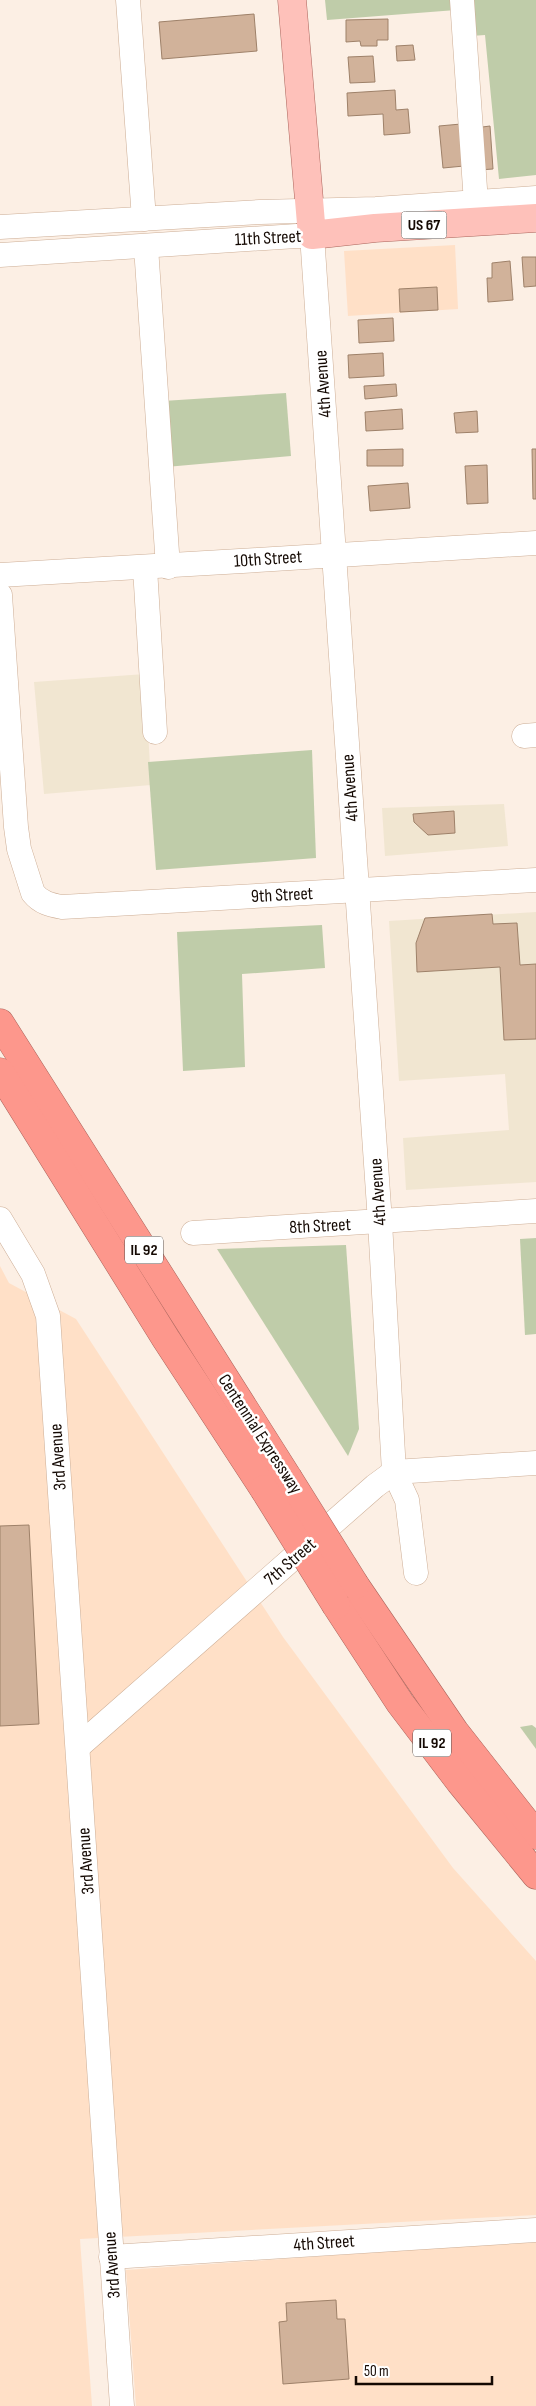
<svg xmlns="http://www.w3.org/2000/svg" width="536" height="2406" viewBox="0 0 536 2406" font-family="'Sofia Sans Condensed',sans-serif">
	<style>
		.commercial { fill: #f1e6d1 }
		.built { fill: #ffe0c7 }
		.green { fill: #bfcca9 }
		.building { fill: #d1b29a; stroke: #9e8169 }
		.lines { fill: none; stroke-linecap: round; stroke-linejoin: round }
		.minor-casing { stroke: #cdae96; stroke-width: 25 }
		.major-casing { stroke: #ab655c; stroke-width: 29 }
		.highway-casing { stroke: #ab655c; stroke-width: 29 }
		.minor { stroke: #fff; stroke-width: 24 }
		.major { stroke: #fec1ba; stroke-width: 28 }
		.highway { stroke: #fd978c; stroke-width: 28 }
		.highway-bridge-casing { stroke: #ab655c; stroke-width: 29; stroke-linecap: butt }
		.highway-bridge { stroke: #fd978c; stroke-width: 28 }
		.labels { text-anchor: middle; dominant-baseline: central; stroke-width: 5; stroke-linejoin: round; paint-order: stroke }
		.shield { fill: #fff; stroke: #5a534f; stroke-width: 1 }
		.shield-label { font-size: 16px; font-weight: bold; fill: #140903 }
		.street-label { font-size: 18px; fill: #140903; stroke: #fff }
	</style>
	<rect width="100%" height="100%" fill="#fcefe4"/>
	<!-- commercial -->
	<g class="commercial">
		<polygon points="145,674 151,785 44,794 34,682"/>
		<polygon points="504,804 508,846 385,856 382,808"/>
		<polygon points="536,912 536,1182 406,1190 403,1138 509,1130 505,1074 399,1081 389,921"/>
	</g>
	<!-- built -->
	<g class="built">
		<polygon points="455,245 458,309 348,316 344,251"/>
		<polygon points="0,1266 9,1283 76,1319 283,1637 453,1868 536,1961 536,2215 80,2239 92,2406 0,2406"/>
		<polygon points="536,2241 536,2406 136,2406 126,2270"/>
	</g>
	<!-- green -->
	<g class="green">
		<polygon points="325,0 536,0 536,175 499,179 485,35 471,36 469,9 327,20"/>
		<polygon points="286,393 291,456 166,467 163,401"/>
		<polygon points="312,750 316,858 156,870 148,762"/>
		<polygon points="322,925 325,968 242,974 245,1067 183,1071 177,932"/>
		<polygon points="536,1238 536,1334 525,1335 520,1239"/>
		<polygon points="346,1245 359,1429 348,1456 217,1249"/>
		<polygon points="532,1725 536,1728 536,1749 520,1727"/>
	</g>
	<!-- building -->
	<g class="building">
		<polygon points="254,14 257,51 162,59 159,22"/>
		<polygon points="388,19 388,40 377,40 377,46 361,46 360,41 346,42 346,20"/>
		<polygon points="413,45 415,60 397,61 396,46"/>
		<polygon points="373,56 375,82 350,83 348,57"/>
		<polygon points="395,90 396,110 408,109 410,133 384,135 383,114 348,116 347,93"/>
		<polygon points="461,124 464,166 443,168 439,126"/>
		<polygon points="490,126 493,169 478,170 475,128"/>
		<polygon points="522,257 536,257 536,286 524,287"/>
		<polygon points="510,261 513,300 488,302 487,278 492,278 492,263"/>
		<polygon points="437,287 438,310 400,312 399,289"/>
		<polygon points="393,318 394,341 359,343 358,320"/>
		<polygon points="383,353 384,376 349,378 348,355"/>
		<polygon points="396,384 397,396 365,399 364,386"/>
		<polygon points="402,409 403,429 366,431 365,412"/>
		<polygon points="477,411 478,432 456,433 454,413"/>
		<polygon points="403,449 403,466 367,466 367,450"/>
		<polygon points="532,449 536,449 536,499 533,499"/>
		<polygon points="487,465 488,503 467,504 465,466"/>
		<polygon points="408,483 410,508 370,511 368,486"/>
		<polygon points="454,811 455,833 428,835 414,822 413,814"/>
		<polygon points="492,914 493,924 517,923 520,965 536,964 536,1039 504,1040 500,967 417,972 416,943 425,918"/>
		<polygon points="29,1525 39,1724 0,1726 0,1526"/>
		<polygon points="336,2300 337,2319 345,2319 349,2379 283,2384 279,2322 287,2321 286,2303"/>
	</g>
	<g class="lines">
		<defs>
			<g id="minor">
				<polyline points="128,0 144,219"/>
				<polyline points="462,0 476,203"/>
				<polyline points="0,227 260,212 376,209 536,198"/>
				<polyline points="146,247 168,567"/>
				<polyline points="0,255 312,235 380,1222 394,1472 407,1500 416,1573"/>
				<polyline points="145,568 155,732"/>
				<path d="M 0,575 C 179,566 357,553 536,543"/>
				<path d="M 0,595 L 16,827 L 19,849 L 33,893 C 41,903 51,905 62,907 L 536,880"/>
				<polyline points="524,736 536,735"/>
				<polyline points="0,1219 33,1274 48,1316 122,2406"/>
				<polyline points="193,1233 536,1211"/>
				<polyline points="79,1746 375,1486 394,1472 536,1463"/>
				<polyline points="111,2257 536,2230"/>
			</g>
			<polyline id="major" points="292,0 312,235 375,228 536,218"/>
			<g id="highway">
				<polyline points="0,1023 288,1478"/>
				<polyline points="0,1072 166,1339 264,1489"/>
				<polyline points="355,1585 455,1732 536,1835"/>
				<polyline points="336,1605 400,1703 460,1782 536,1875"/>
			</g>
		</defs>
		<!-- minor casing -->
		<use href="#minor" class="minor-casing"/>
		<!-- major casing -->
		<use href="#major" class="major-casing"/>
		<!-- highway casing -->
		<use href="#highway" class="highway-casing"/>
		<!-- minor -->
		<use href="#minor" class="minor"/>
		<!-- major -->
		<use href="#major" class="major"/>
		<!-- highway -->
		<use href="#highway" class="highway"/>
		<defs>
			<g id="highway-bridge">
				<polyline points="288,1478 355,1585"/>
				<polyline points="264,1489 336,1605"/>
			</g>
		</defs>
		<!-- highway-bridge casing -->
		<use href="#highway-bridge" class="highway-bridge-casing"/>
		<!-- highway-bridge -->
		<use href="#highway-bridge" class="highway-bridge"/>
	</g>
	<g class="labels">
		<!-- shield labels -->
		<g class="shield">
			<rect x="401.5" y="211.5" width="45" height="27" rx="4"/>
			<rect x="125" y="1236.5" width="38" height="27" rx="4"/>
			<rect x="413" y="1729.5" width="38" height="27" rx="4"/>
		</g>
		<g class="shield-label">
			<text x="424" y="225">US 67</text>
			<text x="144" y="1250">IL 92</text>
			<text x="432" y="1743">IL 92</text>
		</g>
		<!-- street labels -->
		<g class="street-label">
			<text transform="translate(268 238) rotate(-3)">11th Street</text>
			<text transform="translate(323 384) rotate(-94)">4th Avenue</text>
			<text transform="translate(268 559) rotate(-4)">10th Street</text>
			<text transform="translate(350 788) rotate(-94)">4th Avenue</text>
			<text transform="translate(282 895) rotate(-3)">9th Street</text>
			<text transform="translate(378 1192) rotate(-94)">4th Avenue</text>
			<text transform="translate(320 1226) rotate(-3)">8th Street</text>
			<text transform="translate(260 1434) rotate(57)">Centennial Expressway</text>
			<text transform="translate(58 1457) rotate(-94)">3rd Avenue</text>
			<text transform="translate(290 1562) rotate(-41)">7th Street</text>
			<text transform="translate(86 1861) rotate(-94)">3rd Avenue</text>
			<text transform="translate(324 2243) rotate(-4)">4th Street</text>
			<text transform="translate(112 2265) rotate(-94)">3rd Avenue</text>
		</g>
	</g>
	<!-- scale -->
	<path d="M356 2376v8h136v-8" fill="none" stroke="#140903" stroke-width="2.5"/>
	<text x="364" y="2376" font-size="15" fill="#140903" stroke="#ffffff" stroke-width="4" paint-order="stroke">50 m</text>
</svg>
